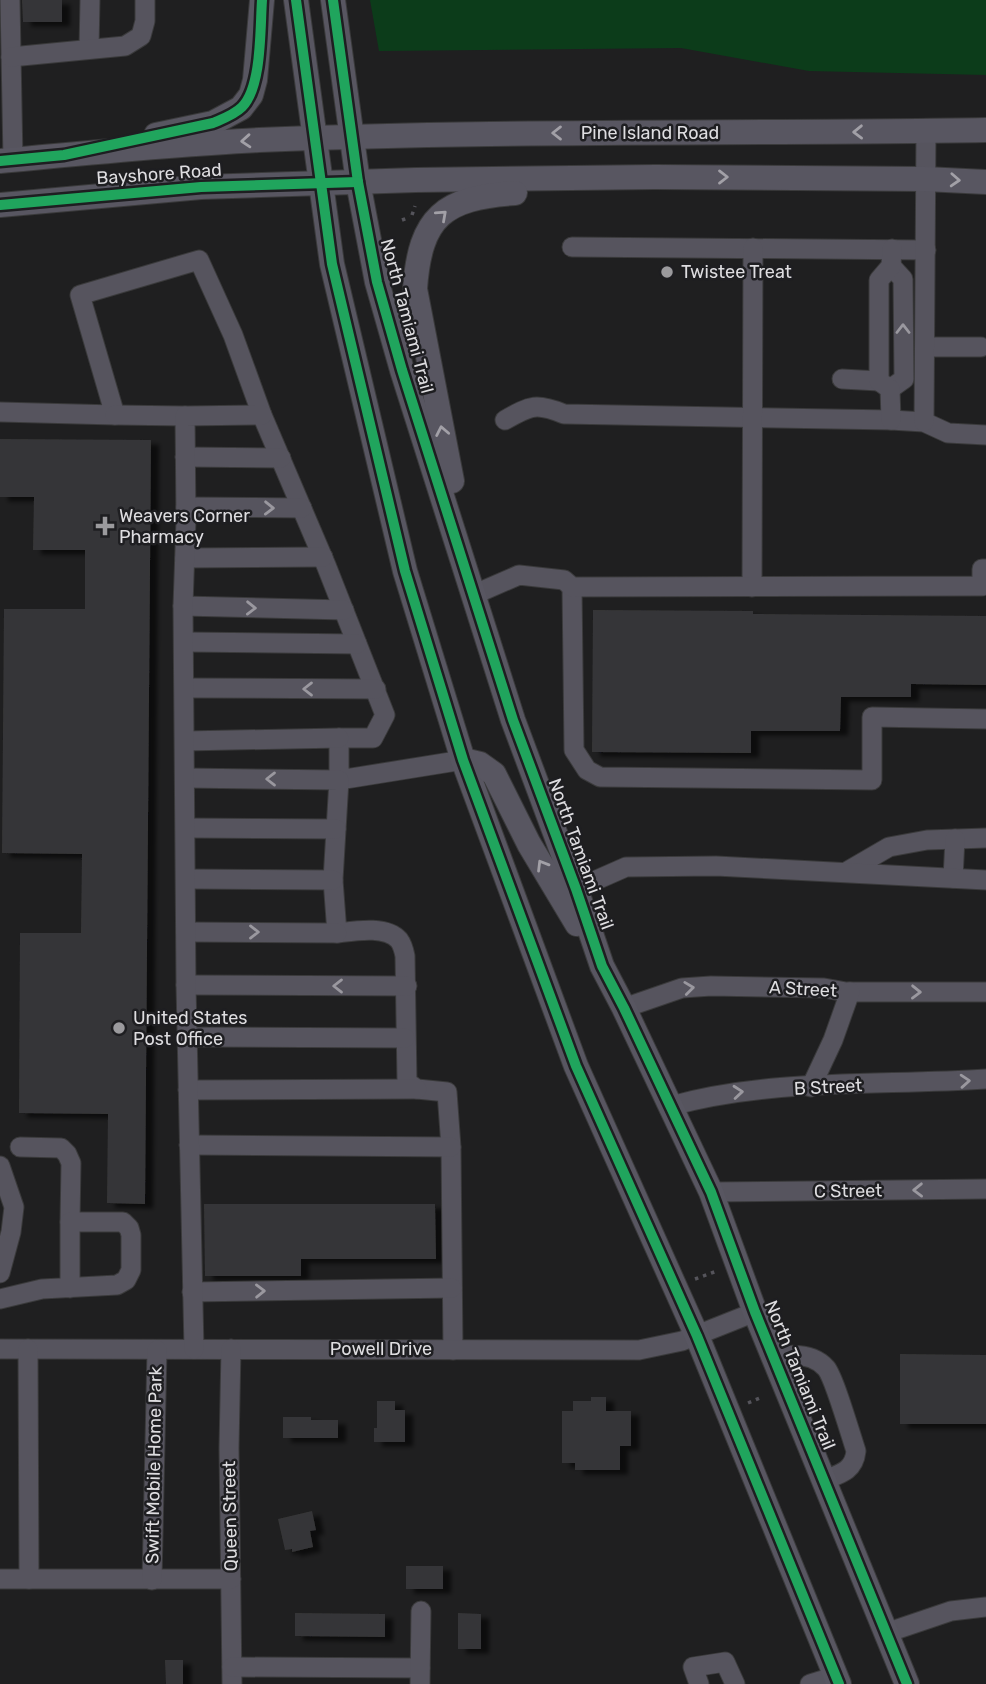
<svg xmlns="http://www.w3.org/2000/svg" width="986" height="1684" viewBox="0 0 986 1684" font-family="Rubik,sans-serif">
	<style>
		.green { fill: #0c3c1a }
		.building { fill: #363637; filter: url(#shadow) }
		.lines { fill: none; stroke-linecap: round; stroke-linejoin: round }
		.minor-casing { stroke: #3a3a3b; stroke-width: 21 }
		.major-casing { stroke: #3a3a3b; stroke-width: 26 }
		.path { stroke: #55545b; stroke-width: 3.5; stroke-dasharray: 3.5 5; stroke-linecap: butt }
		.minor { stroke: #56545e; stroke-width: 19 }
		.major { stroke: #585661; stroke-width: 24 }
		.cycleway-casing { stroke: #1e1e21; stroke-width: 15 }
		.cycleway { stroke: #20a55d; stroke-width: 10 }
		.oneway { stroke: #a2a0a7 }
		.oneway2 { stroke: #9a989f }
		.poi-dot { fill: #9b9a9d; stroke: #1e1e21; stroke-width: 2.5 }
		.labels { text-anchor: middle; dominant-baseline: central; stroke-width: 5; stroke-linejoin: round; paint-order: stroke }
		.street-label { font-size: 18px; fill: #dedde0; stroke: #1e1e21 }
		.poi-label { font-size: 18px; fill: #dedde0; stroke: #1e1e21; text-anchor: start }
	</style>
	<defs>
		<filter id="shadow"><feDropShadow dx="8" dy="4.5" stdDeviation="2" flood-color="#0009"/></filter>
	</defs>
	<rect width="100%" height="100%" fill="#1f1f20"/>
	<!-- green -->
	<polygon class="green" points="370,0 986,0 986,75 809,71 681,48 379,51"/>
	<!-- building -->
	<g class="building">
		<polygon points="22,0 62,0 62,22 23,22"/>
		<polygon points="0,439 151,440 145,1204 107,1203 108,1114 19,1113 20,933 81,933 82,854 2,853 4,609 85,609 85,550 33,550 34,497 0,497"/>
		<polygon points="593,610 753,611 753,614 986,616 986,685 911,684 911,697 841,697 840,731 751,731 751,753 592,752"/>
		<polygon points="204,1204 435,1204 436,1259 301,1259 301,1276 205,1276"/>
		<polygon points="900,1354 986,1355 986,1424 900,1424"/>
		<polygon points="591,1397 606,1397 606,1411 631,1411 631,1446 620,1446 620,1470 575,1470 575,1463 562,1463 562,1411 573,1411 573,1401 591,1401"/>
		<polygon points="377,1401 395,1401 395,1410 405,1410 405,1442 374,1442 374,1428 377,1428"/>
		<polygon points="283,1417 311,1417 311,1420 338,1420 338,1438 283,1438"/>
		<polygon points="312,1511 316,1530 310,1531 313,1547 292,1552 292,1549 285,1550 278,1519"/>
		<rect x="406" y="1566" width="37" height="23"/>
		<polygon points="295,1613 385,1614 385,1637 295,1636"/>
		<polygon points="458,1613 481,1614 481,1649 458,1649"/>
		<polygon points="165,1660 183,1660 183,1684 166,1684"/>
	</g>
	<g class="lines">
		<defs>
			<g id="minor">
				<polyline points="10,0 13,160"/>
				<polyline points="89,49 90,0"/>
				<polyline points="11,57 125,46 141,36 145,21 145,0"/>
				<polyline points="572,247 926,250"/>
				<polyline points="925,347 981,347"/>
				<polyline points="842,379 879,381"/>
				<polyline points="890,389 904,379 903,279 891,266"/>
				<polyline points="0,412 115,415 80,295 199,260 233,335 262,415 326,565 385,715 373,738 339,738 339,780 463,760"/>
				<polyline points="115,415 185,416"/>
				<path d="M 505,420 C 531,405 537,403 564,414 L 891,420 L 924,422 L 948,433 L 986,435"/>
				<polyline points="891,420 890,389 879,381 879,280 891,266 892,249"/>
				<polyline points="924,422 926,131"/>
				<polyline points="185,457 281,458"/>
				<polyline points="186,507 302,508"/>
				<polyline points="185,558 323,557"/>
				<polyline points="572,587 574,750 587,770 600,777 872,780 872,717 986,719"/>
				<polyline points="752,587 753,248"/>
				<polyline points="473,595 519,575 564,580 572,587 982,586 982,569 986,569"/>
				<polyline points="183,606 344,610"/>
				<polyline points="184,642 357,644"/>
				<polyline points="185,688 376,689"/>
				<polyline points="185,741 339,738"/>
				<path d="M 186,778 L 339,780 L 333,880 L 337,933 C 354,931 386,925 399,940 C 402,944 404,951 405,956 L 407,1082 L 417,1089 L 447,1092 L 451,1147 L 453,1350"/>
				<polyline points="186,828 336,829"/>
				<polyline points="846,872 889,847 927,840 986,838"/>
				<polyline points="953,878 955,839"/>
				<polyline points="186,879 333,880"/>
				<polyline points="576,889 626,867 716,866 986,880"/>
				<polyline points="186,932 337,933"/>
				<polyline points="186,985 407,986"/>
				<polyline points="624,1008 682,988 711,986 824,988 846,992 986,992"/>
				<polyline points="187,1037 405,1038"/>
				<polyline points="811,1087 833,1040 850,992"/>
				<polyline points="188,1090 417,1089"/>
				<path d="M 671,1106 C 772,1078 882,1086 986,1079"/>
				<polyline points="189,1145 451,1147"/>
				<polyline points="20,1147 61,1148 67,1154 71,1163 70,1222"/>
				<polyline points="0,1166 14,1207 11,1232 0,1273"/>
				<polyline points="711,1192 986,1189"/>
				<polyline points="192,1292 452,1288"/>
				<polyline points="0,1299 42,1289 117,1285 126,1280 131,1270 131,1235 129,1228 123,1222 70,1222 70,1288"/>
				<polyline points="0,1349 639,1350 682,1341 755,1312"/>
				<polyline points="28,1349 29,1579"/>
				<polyline points="194,1349 186,985 183,606 186,520 185,416 262,415"/>
				<polyline points="231,1349 229,1448 232,1684"/>
				<path d="M 774,1357 C 791,1354 813,1353 826,1368 C 834,1377 851,1436 856,1451 C 854,1471 840,1474 824,1480"/>
				<polyline points="0,1579 231,1579"/>
				<polyline points="152,1580 157,1350"/>
				<polyline points="886,1633 951,1611 986,1607"/>
				<polyline points="232,1667 420,1668"/>
				<polyline points="420,1684 421,1611"/>
				<polyline points="699,1684 693,1667 725,1662 735,1684"/>
				<polyline points="810,1684 836,1676"/>
			</g>
			<g id="major">
				<polyline points="296,0 332,264 405,571 463,760 576,1066 697,1336 839,1684"/>
				<polyline points="333,0 358,182 377,282 402,370 513,720 576,889 602,966 624,1008 711,1192 755,1312 907,1684"/>
				<polyline points="156,135 213,123 241,108 251,95 255,80 262,0"/>
				<path d="M 0,161 C 86,153 173,144 259,140 C 501,130 744,134 986,130"/>
				<polyline points="0,205 201,187 416,180 655,177 925,179 986,182"/>
				<path d="M 452,481 L 415,289 C 420,216 444,198 515,193"/>
				<polyline points="463,760 480,764 494,774 529,844 577,924"/>
			</g>
		</defs>
		<!-- minor casing -->
		<use href="#minor" class="minor-casing"/>
		<!-- major casing -->
		<use href="#major" class="major-casing"/>
		<!-- path -->
		<g class="path">
			<polyline points="412,215 415,206"/>
			<polyline points="402,220 410,217"/>
			<polyline points="695,1279 717,1271"/>
			<polyline points="748,1403 762,1397"/>
		</g>
		<!-- minor -->
		<use href="#minor" class="minor"/>
		<!-- major -->
		<use href="#major" class="major"/>
		<defs>
			<g id="cycleway">
				<polyline points="296,0 332,264 405,571 463,760 576,1066 697,1336 839,1684"/>
				<polyline points="333,0 358,182 377,282 402,370 513,720 576,889 602,966 624,1008 711,1192 755,1312 907,1684"/>
				<path d="M 0,161 L 64,155 L 213,123 C 222,119 234,115 242,107 C 262,87 260,29 262,0"/>
				<polyline points="0,205 201,187 358,182"/>
			</g>
		</defs>
		<!-- cycleway casing -->
		<use href="#cycleway" class="cycleway-casing"/>
		<!-- cycleway -->
		<use href="#cycleway" class="cycleway"/>
	</g>
	<!-- one-way arrows -->
	<defs><path id="oneway-chevron" d="M-2-3.5L2.5 0L-2 3.5" fill="none" stroke-width="1.6" stroke-linecap="round" stroke-linejoin="round" transform="scale(1.75)"/></defs>
	<g class="oneway">
		<use href="#oneway-chevron" transform="translate(858 132) rotate(179)"/>
		<use href="#oneway-chevron" transform="translate(557 133) rotate(180)"/>
		<use href="#oneway-chevron" transform="translate(246 141) rotate(176)"/>
		<use href="#oneway-chevron" transform="translate(723 177)"/>
		<use href="#oneway-chevron" transform="translate(955 180) rotate(3)"/>
		<use href="#oneway-chevron" transform="translate(442 215) rotate(-42)"/>
		<use href="#oneway-chevron" transform="translate(442 431) rotate(-101)"/>
		<use href="#oneway-chevron" transform="translate(542 865) rotate(-121)"/>
	</g>
	<g class="oneway2">
		<use href="#oneway-chevron" transform="translate(903 329) rotate(-90)"/>
		<use href="#oneway-chevron" transform="translate(269 508) rotate(1)"/>
		<use href="#oneway-chevron" transform="translate(251 608) rotate(1)"/>
		<use href="#oneway-chevron" transform="translate(308 689) rotate(-180)"/>
		<use href="#oneway-chevron" transform="translate(271 779) rotate(-180)"/>
		<use href="#oneway-chevron" transform="translate(254 932)"/>
		<use href="#oneway-chevron" transform="translate(338 986) rotate(-180)"/>
		<use href="#oneway-chevron" transform="translate(689 988) rotate(-7)"/>
		<use href="#oneway-chevron" transform="translate(916 992) rotate(1)"/>
		<use href="#oneway-chevron" transform="translate(965 1081) rotate(-4)"/>
		<use href="#oneway-chevron" transform="translate(738 1092) rotate(-5)"/>
		<use href="#oneway-chevron" transform="translate(918 1190) rotate(179)"/>
		<use href="#oneway-chevron" transform="translate(260 1291) rotate(-1)"/>
	</g>
	<!-- markers -->
	<g class="poi-dot">
		<circle cx="667" cy="272" r="7"/>
		<path d="M101.5 515.5h7v7h7v7h-7v7h-7v-7h-7v-7h7z"/>
		<circle cx="119" cy="1028" r="7"/>
	</g>
	<g class="labels">
		<!-- street labels -->
		<g class="street-label">
			<text x="650" y="133">Pine Island Road</text>
			<text transform="translate(159 174) rotate(-4)">Bayshore Road</text>
			<text transform="translate(407 316) rotate(75)">North Tamiami Trail</text>
			<text transform="translate(581 854) rotate(70)">North Tamiami Trail</text>
			<text transform="translate(803 989) rotate(3)">A Street</text>
			<text transform="translate(828 1087) rotate(-3)">B Street</text>
			<text transform="translate(848 1191) rotate(-1)">C Street</text>
			<text x="381" y="1349">Powell Drive</text>
			<text transform="translate(800 1375) rotate(68)">North Tamiami Trail</text>
			<text transform="translate(154 1465) rotate(-89)">Swift Mobile Home Park</text>
			<text transform="translate(230 1516) rotate(-91)">Queen Street</text>
		</g>
		<!-- poi labels -->
		<g class="poi-label">
			<text x="681" y="272">Twistee Treat</text>
			<text x="119" y="516">Weavers Corner<tspan x="119" dy="21">Pharmacy</tspan></text>
			<text x="133" y="1018">United States<tspan x="133" dy="21">Post Office</tspan></text>
		</g>
	</g>
</svg>
